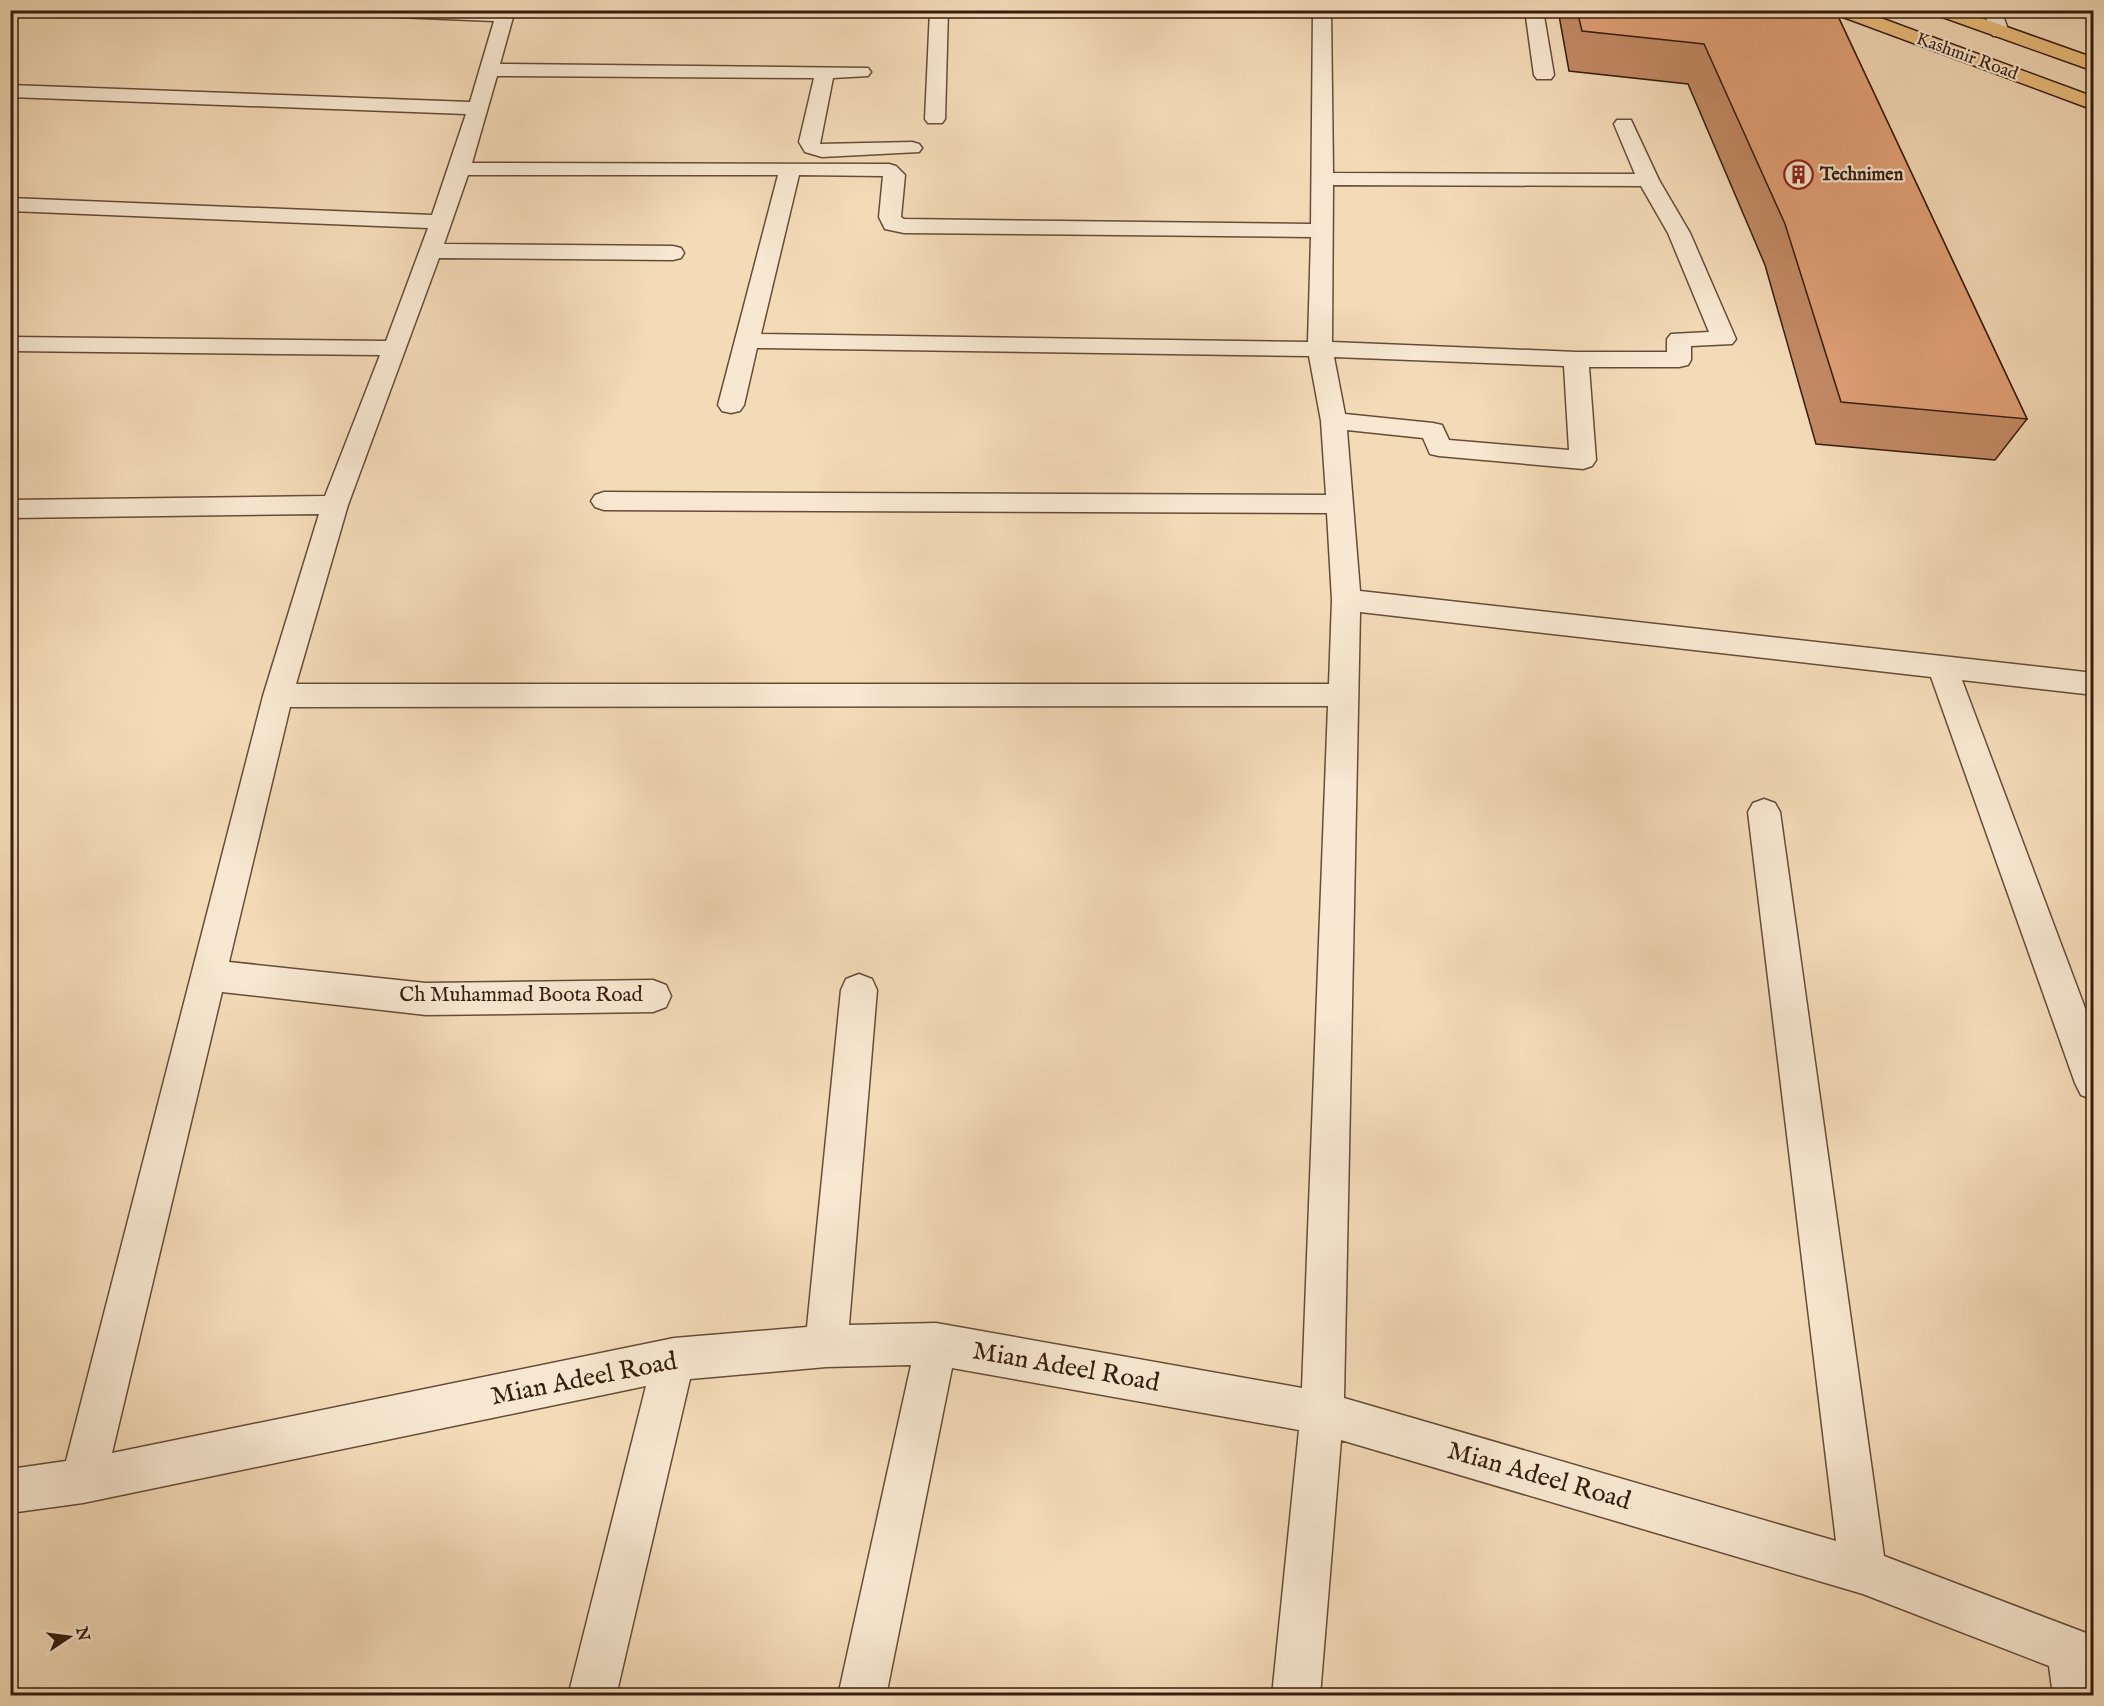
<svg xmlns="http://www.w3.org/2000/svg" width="2104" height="1706" viewBox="0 0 2104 1706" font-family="'IM FELL English',serif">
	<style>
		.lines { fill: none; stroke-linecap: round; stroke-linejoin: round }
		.minor-casing { stroke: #664c38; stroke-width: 3 }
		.major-casing { stroke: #371c0e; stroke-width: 3 }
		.minor { fill: #f8e8d1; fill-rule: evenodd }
		.major { fill: #eabe7c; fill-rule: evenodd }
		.wall { fill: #c28a65; stroke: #371c0e; stroke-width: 1.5 }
		.building { fill: #e1a076; stroke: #371c0e; stroke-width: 1.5 }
		.labels { text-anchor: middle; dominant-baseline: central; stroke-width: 4.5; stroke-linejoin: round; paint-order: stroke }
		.far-street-label { font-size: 18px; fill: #371c0e; stroke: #f8e8d1 }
		.far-poi-label { font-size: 18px; font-weight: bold; fill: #371c0e; stroke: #f8e8d1; text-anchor: start }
		.street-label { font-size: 21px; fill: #371c0e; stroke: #f8e8d1 }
		.near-street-label { font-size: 26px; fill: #371c0e; stroke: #f8e8d1 }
	</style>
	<rect width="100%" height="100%" fill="#f4dbb8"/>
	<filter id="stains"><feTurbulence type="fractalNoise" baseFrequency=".00333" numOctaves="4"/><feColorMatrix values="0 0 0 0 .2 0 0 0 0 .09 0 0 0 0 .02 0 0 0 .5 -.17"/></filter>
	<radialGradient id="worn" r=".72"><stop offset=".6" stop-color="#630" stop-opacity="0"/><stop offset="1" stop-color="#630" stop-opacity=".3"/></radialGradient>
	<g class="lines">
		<defs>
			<g id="minor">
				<path d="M 339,10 L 515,10 L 500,64 L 868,68 L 871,72 L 868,76 L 833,78 L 820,144 L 912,142 L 919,144 L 922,148 L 919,152 L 822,157 L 805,152 L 799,142 L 814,78 L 497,76 L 472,163 L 889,164 L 896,166 L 905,175 L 901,217 L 904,219 L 1311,224 L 1313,10 L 1331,10 L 1333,173 L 1635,174 L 1614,124 L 1617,120 L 1631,120 L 1659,180 L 1690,233 L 1736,339 L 1732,344 L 1691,346 L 1691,360 L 1688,365 L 1679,367 L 1589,367 L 1596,460 L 1592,466 L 1583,469 L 1439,456 L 1430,454 L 1423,438 L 1347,430 L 1360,591 L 2094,673 L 2094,695 L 1962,680 L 2094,1032 L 2094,1100 L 2081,1095 L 2075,1083 L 1931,677 L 1360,612 L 1344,1398 L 1836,1541 L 1748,812 L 1753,803 L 1764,799 L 1775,803 L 1780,812 L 1884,1556 L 2094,1636 L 2094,1696 L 2053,1696 L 2049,1666 L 1863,1594 L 1341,1440 L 1320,1696 L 1272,1696 L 1299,1430 L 952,1368 L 886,1696 L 838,1696 L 911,1365 L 826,1367 L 690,1379 L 616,1696 L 568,1696 L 646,1386 L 83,1503 L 10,1513 L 10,1469 L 66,1461 L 263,696 L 319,514 L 10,518 L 10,500 L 325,496 L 380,355 L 10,351 L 10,337 L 386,341 L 428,228 L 10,211 L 10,198 L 432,215 L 466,114 L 10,97 L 10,85 L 470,102 L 494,21 L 348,15 ZM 468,175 L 778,175 L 718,405 L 722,411 L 731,413 L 740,411 L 744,405 L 757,348 L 1309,356 L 1321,421 L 1326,495 L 604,492 L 595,495 L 591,501 L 595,507 L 604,510 L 1327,513 L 1332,600 L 1329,684 L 296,684 L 348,505 L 439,258 L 673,260 L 681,258 L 684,253 L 681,248 L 673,246 L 444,244 ZM 799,175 L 883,176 L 879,217 L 885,229 L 904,233 L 1311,237 L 1308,342 L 761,334 ZM 1333,185 L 1641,186 L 1668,233 L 1709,332 L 1671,334 L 1667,339 L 1667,352 L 1576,352 L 1332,342 ZM 1334,357 L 1564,366 L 1569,450 L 1449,440 L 1442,425 L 1433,423 L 1345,414 ZM 1328,706 L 1302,1388 L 936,1323 L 849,1325 L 877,990 L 872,979 L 859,974 L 846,979 L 841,990 L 807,1327 L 674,1338 L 112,1453 L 222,992 L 426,1015 L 653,1012 L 666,1007 L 671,996 L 666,985 L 653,980 L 426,983 L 229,962 L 290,707 Z"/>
				<polygon points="930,10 948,10 945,119 942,123 928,123 925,119"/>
				<polygon points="1525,10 1543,10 1554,75 1551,79 1537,79 1534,75"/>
				<polygon points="1983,10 2001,10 2009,32 2007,36 1993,36"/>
			</g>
			<g id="major">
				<polygon points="1832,10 1859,10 2094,97 2094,110 1835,14"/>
				<polygon points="1931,10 1959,10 2094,58 2094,71 1934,14"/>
			</g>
		</defs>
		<!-- minor casing -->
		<use href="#minor" class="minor-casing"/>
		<!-- major casing -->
		<use href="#major" class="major-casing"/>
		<!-- minor -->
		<use href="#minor" class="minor"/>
		<!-- major -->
		<use href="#major" class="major"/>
	</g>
	<!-- wall -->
	<polygon class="wall" points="1558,10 1835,10 2027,419 1995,460 1816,444 1765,265 1688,84 1569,71"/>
	<!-- building -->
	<polygon class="building" points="1577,10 1835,10 2027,419 1841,402 1785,224 1704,44 1582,31"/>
	<!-- icons -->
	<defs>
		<symbol id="building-ring" viewBox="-11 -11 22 22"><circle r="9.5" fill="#f8e8d1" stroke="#8f2418" stroke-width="1.5"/><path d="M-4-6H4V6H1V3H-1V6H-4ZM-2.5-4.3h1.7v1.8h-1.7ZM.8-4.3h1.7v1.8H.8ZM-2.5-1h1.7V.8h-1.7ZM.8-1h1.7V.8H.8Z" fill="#8f2418"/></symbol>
	</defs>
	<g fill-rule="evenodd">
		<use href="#building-ring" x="1782" y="158" width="33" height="33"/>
	</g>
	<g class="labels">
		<!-- far-street labels -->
		<g class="far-street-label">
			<text transform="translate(1967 57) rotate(20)">Kashmir Road</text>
		</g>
		<!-- far-poi labels -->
		<g class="far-poi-label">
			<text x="1820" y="175">Technimen</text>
		</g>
		<!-- street labels -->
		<g class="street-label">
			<text x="521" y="995">Ch Muhammad Boota Road</text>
		</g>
		<!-- near-street labels -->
		<g class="near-street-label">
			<text transform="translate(1066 1367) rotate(10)">Mian Adeel Road</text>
			<text transform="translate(584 1379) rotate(-11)">Mian Adeel Road</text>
			<text transform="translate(1539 1476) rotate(16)">Mian Adeel Road</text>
		</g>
	</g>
	<!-- margin -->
	<rect width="2104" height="1706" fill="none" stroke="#f4dbb8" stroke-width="36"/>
	<rect x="12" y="12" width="2080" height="1682" fill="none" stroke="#371c0e" stroke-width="3"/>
	<rect x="18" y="18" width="2068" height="1670" fill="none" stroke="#371c0e" stroke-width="1.5"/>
	<!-- north arrow -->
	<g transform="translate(69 1637) rotate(77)" stroke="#f8e8d1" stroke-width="4.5" paint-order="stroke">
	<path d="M0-4.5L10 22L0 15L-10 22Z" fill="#371c0e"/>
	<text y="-9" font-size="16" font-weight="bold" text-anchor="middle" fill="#371c0e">N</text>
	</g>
	<rect width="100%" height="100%" filter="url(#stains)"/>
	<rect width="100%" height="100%" fill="url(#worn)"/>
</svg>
